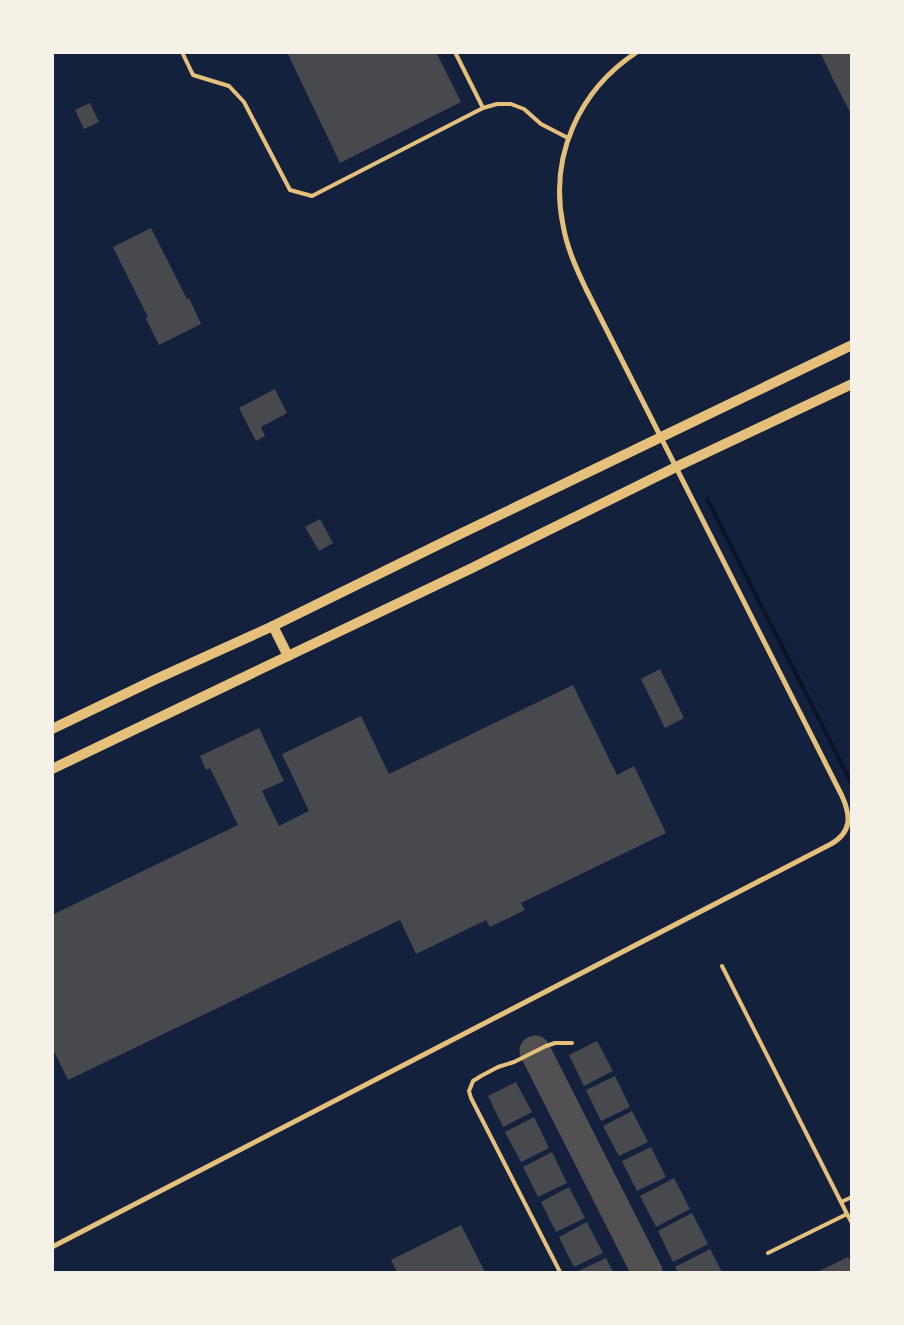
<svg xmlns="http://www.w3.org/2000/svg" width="904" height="1325" viewBox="0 0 904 1325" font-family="'Roboto Serif',serif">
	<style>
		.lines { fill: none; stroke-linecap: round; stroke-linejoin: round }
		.stream { stroke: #0b132b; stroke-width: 4 }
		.taxiway { stroke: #525050; stroke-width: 31 }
		.building { fill: #48494c }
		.service { stroke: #e5c07b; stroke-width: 4 }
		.minor { stroke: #e5c07b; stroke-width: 5 }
		.secondary { stroke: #e5c07b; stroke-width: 10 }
	</style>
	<rect width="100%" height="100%" fill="#14213d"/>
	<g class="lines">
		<!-- stream -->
		<polyline class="stream" points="707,499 852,784"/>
		<!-- taxiway -->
		<polyline class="taxiway" points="535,1051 647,1272"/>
	</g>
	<!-- building -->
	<g class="building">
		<polygon points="287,52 436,52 461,102 340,163"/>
		<polygon points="820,52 852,52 852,116 833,79"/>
		<polygon points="90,103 99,122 84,129 75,110"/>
		<polygon points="151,228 187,299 189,298 201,324 159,345 146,319 148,317 113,247"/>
		<polygon points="275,389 287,413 261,427 265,436 256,441 239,408"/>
		<polygon points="320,519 333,543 319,551 305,527"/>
		<polygon points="660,669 684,718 665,728 641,679"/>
		<polygon points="573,685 617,775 634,766 666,833 521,903 525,910 490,927 486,920 416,954 400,920 68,1080 52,1047 52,915 238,825 210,768 206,770 200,756 259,728 284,781 262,791 279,826 309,811 282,754 361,716 389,774"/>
		<polygon points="597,1041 613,1071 584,1086 569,1055"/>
		<polygon points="615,1076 630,1107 601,1121 586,1090"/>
		<polygon points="516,1082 532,1112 503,1127 488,1096"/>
		<polygon points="632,1111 648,1142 619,1156 603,1126"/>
		<polygon points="534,1117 549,1148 521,1162 505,1132"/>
		<polygon points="651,1147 666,1177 637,1191 622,1161"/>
		<polygon points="552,1152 567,1183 538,1197 523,1167"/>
		<polygon points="674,1178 690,1209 656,1227 640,1196"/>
		<polygon points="569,1187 585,1218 556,1232 541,1202"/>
		<polygon points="692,1213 708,1244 673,1262 658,1231"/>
		<polygon points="587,1222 603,1253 574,1267 559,1237"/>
		<polygon points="461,1225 485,1272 397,1272 391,1260"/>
		<polygon points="710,1249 722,1272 678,1272 675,1267"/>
		<polygon points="848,1257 852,1264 852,1272 817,1272"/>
		<polygon points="606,1258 613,1272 576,1272"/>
	</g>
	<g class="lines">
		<!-- service -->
		<g class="service">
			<polyline points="182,52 193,75 229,86 244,102 290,190 312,196 483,108 455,52"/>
			<polyline points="483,108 497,104 511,104 524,109 541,124 568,138"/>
			<polyline points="722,966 847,1214"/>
			<polyline points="841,1202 852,1197"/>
			<polyline points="768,1253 847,1214 852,1223"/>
			<polyline points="560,1272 471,1098 469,1091 473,1081 481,1076 498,1067 514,1062 546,1046 555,1043 572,1043"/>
		</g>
		<!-- minor -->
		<path class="minor" d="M 52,1247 L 831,844 C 852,832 851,816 842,796 L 586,289 C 576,268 567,248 563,225 C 549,156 579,90 637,52"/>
		<!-- secondary -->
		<g class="secondary">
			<polyline points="273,626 288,656"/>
			<polyline points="52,729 154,680 273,626 456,536 852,345"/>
			<polyline points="52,769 472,568 676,467 852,384"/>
		</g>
	</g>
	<!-- border -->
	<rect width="904" height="1325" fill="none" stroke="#f6f1e7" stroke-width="108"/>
</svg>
